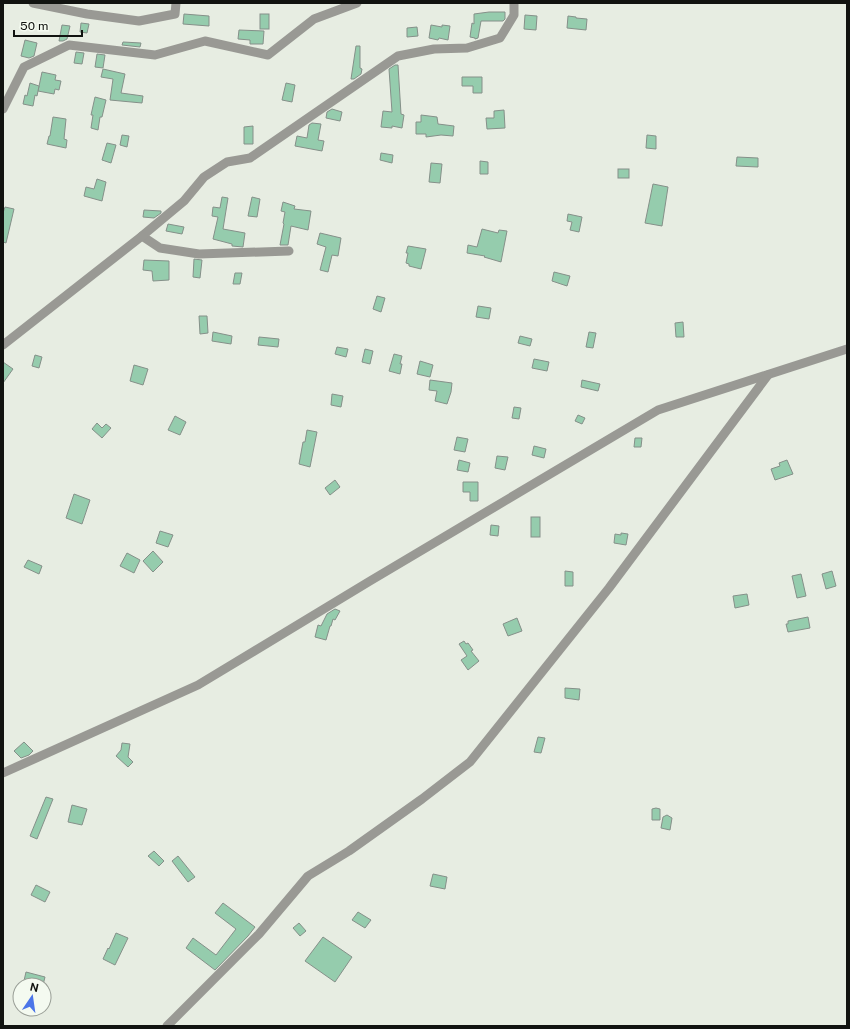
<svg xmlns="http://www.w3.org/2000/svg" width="850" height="1029" viewBox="0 0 850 1029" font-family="'Public Sans',sans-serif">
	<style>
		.building { fill: #95ccad; stroke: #859089 }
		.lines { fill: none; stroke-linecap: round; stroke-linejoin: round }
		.minor { stroke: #999994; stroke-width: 9 }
	</style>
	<rect width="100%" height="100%" fill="#e7ede2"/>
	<!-- building -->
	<g class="building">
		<polygon points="489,12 505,12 505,19 503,21 481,21 478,38 475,39 475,38 470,37 472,23 474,24 474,14"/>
		<polygon points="184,14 209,16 209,26 183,24"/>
		<rect x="260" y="14" width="9" height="15"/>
		<polygon points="525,15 537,16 536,30 524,29"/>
		<polygon points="568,16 576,17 576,18 587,19 586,30 567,28"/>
		<polygon points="81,23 89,24 87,33 80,32"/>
		<polygon points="62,25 70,26 67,39 63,41 59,41"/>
		<polygon points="431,25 442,27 442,25 450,26 448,40 439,38 438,40 429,38"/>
		<polygon points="417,27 418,36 407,37 407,28"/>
		<polygon points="239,30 264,31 263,44 250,44 250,40 238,39"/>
		<polygon points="25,40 37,43 34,56 29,58 21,56"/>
		<polygon points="123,42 141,43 140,47 122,45"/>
		<polygon points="356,46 360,46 360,68 362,69 361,74 354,79 351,79"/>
		<polygon points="76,52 84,53 82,64 74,63"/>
		<polygon points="97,54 105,55 103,68 95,67"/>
		<polygon points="395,65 398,65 401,114 404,115 402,128 392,126 392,128 381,127 383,111 392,112 389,69"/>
		<polygon points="103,69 125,74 121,93 143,96 142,103 110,100 113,79 101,77"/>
		<polygon points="42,72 56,75 55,80 61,81 59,90 55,89 54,94 38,91"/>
		<polygon points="462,77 482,77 482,93 473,93 473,86 462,86"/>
		<polygon points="30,83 39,86 37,96 35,95 33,106 23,104 25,95 27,96"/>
		<polygon points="286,83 295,85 292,102 282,100"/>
		<polygon points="95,97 106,100 102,117 100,117 98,130 91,128 93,115 91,115"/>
		<polygon points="332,109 342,112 340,121 326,118 327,112"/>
		<polygon points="504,110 505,128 487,129 486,118 494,118 494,111"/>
		<polygon points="421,115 437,117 438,124 454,126 453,136 441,135 426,137 426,134 416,134 416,122 421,122"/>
		<polygon points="53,117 66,119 64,139 67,140 66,148 47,144 49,136 50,136"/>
		<polygon points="312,123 321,124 318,140 324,141 322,151 295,146 297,136 307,138 309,125"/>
		<polygon points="253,126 253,144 244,144 244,127"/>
		<polygon points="122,135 129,136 127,147 120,145"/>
		<polygon points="647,135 656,136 656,149 646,148"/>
		<polygon points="107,143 116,145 111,163 102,160"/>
		<polygon points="381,153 393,155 392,163 380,160"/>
		<polygon points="737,157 758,158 758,167 736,166"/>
		<polygon points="480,161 488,162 488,174 480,174"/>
		<polygon points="431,163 442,164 440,183 429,182"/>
		<rect x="618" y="169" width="11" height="9"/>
		<polygon points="97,179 106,182 102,201 84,196 86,187 94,189"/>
		<polygon points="653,184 668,187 662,226 645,223"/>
		<polygon points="222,197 228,198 223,229 245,233 243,247 232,246 232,244 213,239 218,217 212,216 213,207 220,208"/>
		<polygon points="252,197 260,199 257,217 248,216"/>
		<polygon points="283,202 295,206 294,209 311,211 308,230 291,226 288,245 280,245 284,224 283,223 285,212 281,211"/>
		<polygon points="5,207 14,209 6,243 3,242 3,213"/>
		<polygon points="144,210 161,211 161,213 154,218 143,217"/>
		<polygon points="568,214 582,217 579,232 570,230 572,222 567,221"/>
		<polygon points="168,224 184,227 182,234 166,231"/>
		<polygon points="482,229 498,233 499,230 507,231 501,262 484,257 485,256 467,253 468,245 477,247"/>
		<polygon points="320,233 341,238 338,256 332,255 328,272 320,270 326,247 317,244"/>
		<polygon points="408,246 426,249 421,269 409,266 409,264 406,263 408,253 406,253"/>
		<polygon points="194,259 202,260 200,278 193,277"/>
		<polygon points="144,260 169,261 169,280 153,281 152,271 143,270"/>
		<polygon points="554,272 570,276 567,286 552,281"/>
		<polygon points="235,273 242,273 240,284 233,284"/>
		<polygon points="377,296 385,298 381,312 373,309"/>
		<polygon points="478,306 491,308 489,319 476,317"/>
		<polygon points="199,316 207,316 208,333 200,334"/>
		<polygon points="683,322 684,337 676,337 675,323"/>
		<polygon points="213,332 232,336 231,344 212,341"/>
		<polygon points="589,332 596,333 593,348 586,347"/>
		<polygon points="520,336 532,339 530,346 518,343"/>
		<polygon points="259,337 279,339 278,347 258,345"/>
		<polygon points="337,347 348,349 346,357 335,354"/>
		<polygon points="365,349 373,351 370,364 362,362"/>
		<polygon points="394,354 402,356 400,364 402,364 400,374 389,371"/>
		<polygon points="35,355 42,357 39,368 32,366"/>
		<polygon points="534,359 549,362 547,371 532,368"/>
		<polygon points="420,361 433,365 430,377 417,374"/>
		<polygon points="3,362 13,369 3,383"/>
		<polygon points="134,365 148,369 143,385 130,381"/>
		<polygon points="430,380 452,383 451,392 447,404 435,401 437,391 429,390"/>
		<polygon points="582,380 600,384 598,391 581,387"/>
		<polygon points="332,394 343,396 341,407 331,405"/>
		<polygon points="514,407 521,408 519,419 512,418"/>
		<polygon points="578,415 585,418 582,424 575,421"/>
		<polygon points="175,416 186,422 180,435 168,430"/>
		<polygon points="97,423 102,428 106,424 111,428 102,438 92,429"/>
		<polygon points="307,430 317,432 310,467 299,464 303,442 305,442"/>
		<polygon points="457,437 468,439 465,452 454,450"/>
		<polygon points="635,438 642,438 641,447 634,447"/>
		<polygon points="534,446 546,449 544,458 532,455"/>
		<polygon points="497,456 508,457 505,470 495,468"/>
		<polygon points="459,460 470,463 468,472 457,470"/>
		<polygon points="787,460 793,474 775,480 771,469 780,466 779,463"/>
		<polygon points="335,480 340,487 330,495 325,488"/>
		<polygon points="463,482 478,482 478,501 470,501 470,492 463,492"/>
		<polygon points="74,494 90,500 82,524 66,518"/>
		<rect x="531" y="517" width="9" height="20"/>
		<polygon points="491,525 499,526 498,536 490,535"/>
		<polygon points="160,531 173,535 168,547 156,543"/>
		<polygon points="621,533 628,534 626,545 614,543 615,534 621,535"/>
		<polygon points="153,551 163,562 153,572 143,561"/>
		<polygon points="127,553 140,560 134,573 120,566"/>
		<polygon points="28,560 42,566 39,574 24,567"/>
		<polygon points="565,571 573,572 573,586 565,586"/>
		<polygon points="832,571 836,586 826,589 822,574"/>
		<polygon points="801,574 806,596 797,598 792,576"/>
		<polygon points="747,594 749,605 735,608 733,596"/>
		<polygon points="335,609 340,611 335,620 333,619 331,626 330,626 326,640 315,637 318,625 321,626 327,614"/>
		<polygon points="808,617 810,628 788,632 786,624 788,624 788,621"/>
		<polygon points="517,618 522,631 508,636 503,624"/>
		<polygon points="464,641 466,644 468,643 473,650 471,651 479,661 468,670 461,660 467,656 459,644"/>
		<polygon points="565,688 580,689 579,700 565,698"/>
		<polygon points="538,737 545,738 541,753 534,752"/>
		<polygon points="24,742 33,751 29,755 21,758 14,751"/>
		<polygon points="122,743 130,744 128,757 133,762 128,767 116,756 121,750"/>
		<polygon points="46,797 53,799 37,839 30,836"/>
		<polygon points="72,805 87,809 82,825 68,822"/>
		<polygon points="656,808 660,809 660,820 652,820 652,809"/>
		<polygon points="667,815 672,818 670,830 661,828 663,817"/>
		<polygon points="154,851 164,861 159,866 148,856"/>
		<polygon points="178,856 195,877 188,882 172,861"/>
		<polygon points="433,874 447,877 445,889 430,886"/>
		<polygon points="36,885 50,892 45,902 31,895"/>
		<polygon points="223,903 255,927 248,936 215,970 186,948 193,938 216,955 236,929 215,913"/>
		<polygon points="358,912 371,920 365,928 352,920"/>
		<polygon points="299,923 306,931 300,936 293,928"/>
		<polygon points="116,933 128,938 115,965 103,959 108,948 109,949"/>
		<polygon points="323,937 352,957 335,982 305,961"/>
		<polygon points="26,972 45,977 43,985 23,985"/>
	</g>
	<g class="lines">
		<!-- minor -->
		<g class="minor">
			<polyline points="33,3 87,14 139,21 175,14 176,3"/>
			<polyline points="3,109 24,67 69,45 155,55 205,41 268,55 314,19 357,3"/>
			<polyline points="142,236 160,248 199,254 289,251"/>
			<polyline points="3,345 142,236 184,201 204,177 227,162 250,158 398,56 434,49 467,48 500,38 514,15 514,3"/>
			<polyline points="3,773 198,685 370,581 658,410 847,349"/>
			<polyline points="167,1026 259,934 308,876 349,851 422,799 470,762 609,588 768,375"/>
		</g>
	</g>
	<!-- border -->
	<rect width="850" height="1029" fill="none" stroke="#111310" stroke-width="8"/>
	<!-- north arrow -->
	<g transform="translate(32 997) rotate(13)"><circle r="19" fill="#f4faf0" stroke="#999e96"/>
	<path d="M0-3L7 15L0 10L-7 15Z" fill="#4b75e8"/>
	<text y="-6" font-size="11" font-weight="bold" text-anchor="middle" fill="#111310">N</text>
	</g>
	<!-- scale -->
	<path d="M14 30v6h68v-6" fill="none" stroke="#111310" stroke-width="2"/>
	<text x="20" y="30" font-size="12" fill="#111310" stroke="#f4faf0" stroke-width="3" paint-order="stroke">50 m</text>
</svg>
